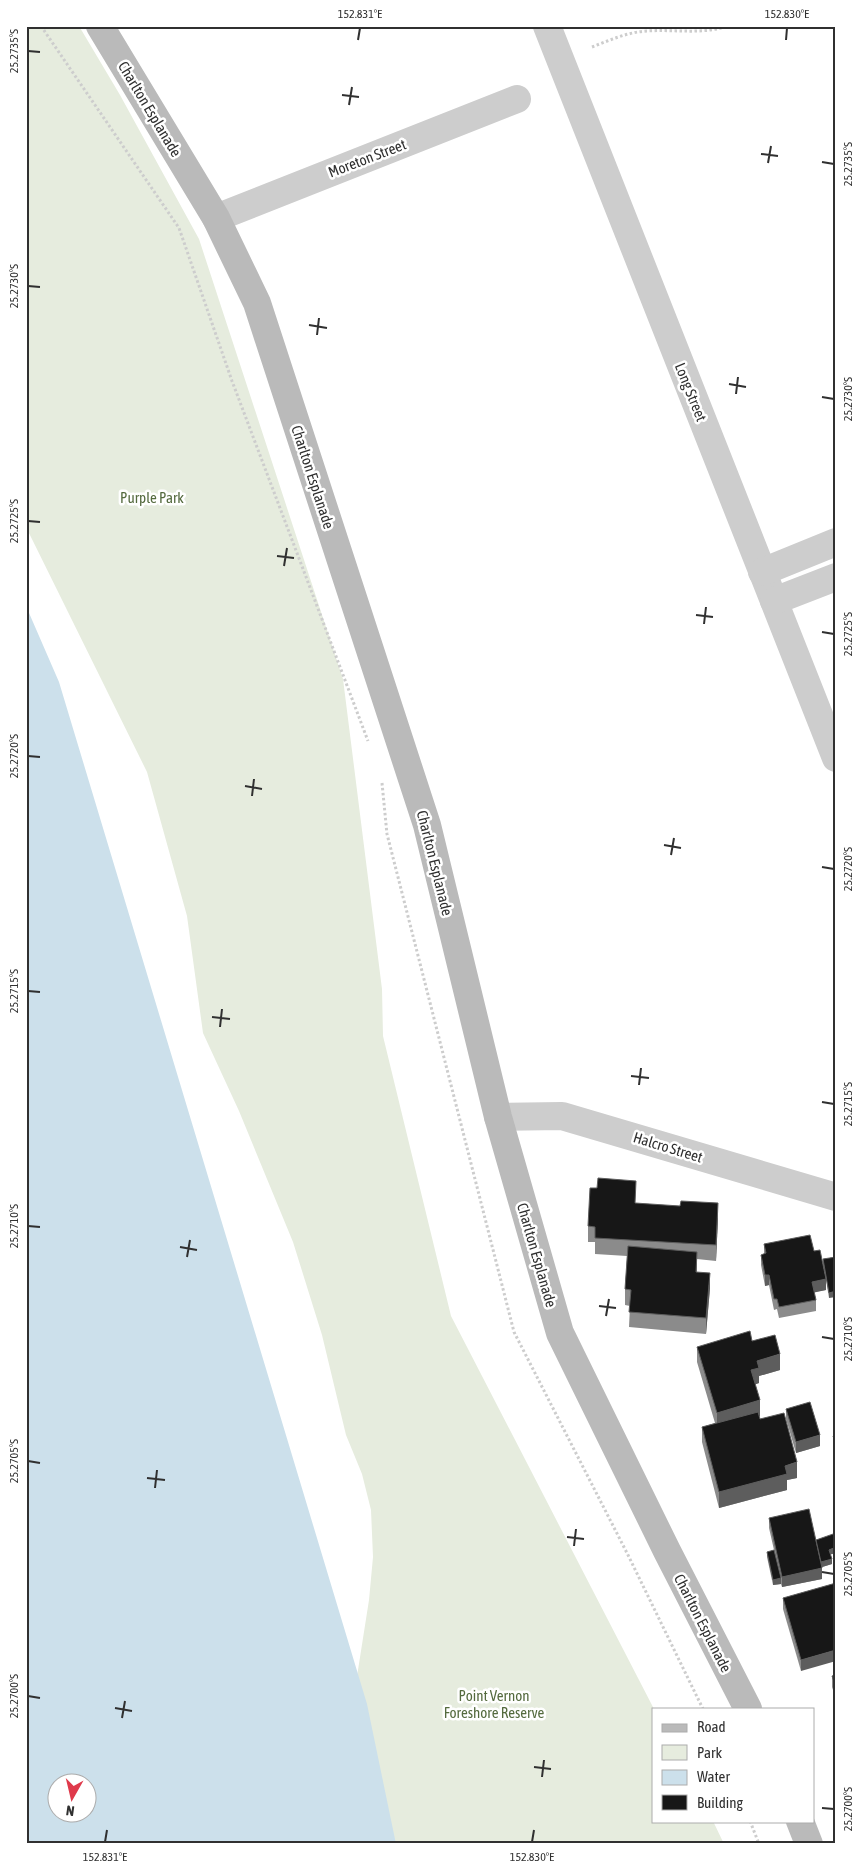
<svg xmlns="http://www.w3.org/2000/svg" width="862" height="1870" viewBox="0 0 862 1870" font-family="'Asap Condensed',sans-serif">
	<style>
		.green { fill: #e6ecde }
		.water { fill: #cce0eb; fill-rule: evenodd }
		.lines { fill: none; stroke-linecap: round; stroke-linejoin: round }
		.path { stroke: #cdcdcd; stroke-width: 3; stroke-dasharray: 2.5 2.5; stroke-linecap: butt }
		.street { stroke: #cdcdcd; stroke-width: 28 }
		.secondary { stroke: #bababa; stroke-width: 28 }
		.wall { fill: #8b8b8b }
		.shaded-wall { fill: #5d5d5d }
		.building { fill: #171717; stroke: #5d5d5d }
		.ticks { fill: none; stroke: #303030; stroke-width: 2 }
		.labels { text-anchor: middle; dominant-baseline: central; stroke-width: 5; stroke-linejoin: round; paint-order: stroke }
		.street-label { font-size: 15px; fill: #303030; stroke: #fff }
		.park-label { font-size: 15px; fill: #546a3e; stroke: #fff }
		.neatline { fill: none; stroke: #303030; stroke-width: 2 }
		.ticks-label { font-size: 12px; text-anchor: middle; fill: #303030 }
	</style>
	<rect width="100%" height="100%" fill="#fff"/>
	<!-- green -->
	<polygon class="green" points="26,26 79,26 120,95 199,239 343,679 382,989 383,1036 451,1316 654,1709 653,1821 713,1821 724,1844 346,1844 344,1759 369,1600 373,1557 371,1510 362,1474 346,1435 322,1335 293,1242 239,1111 203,1033 187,916 147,772 26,527"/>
	<!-- water -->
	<path class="water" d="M 26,606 L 59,682 L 367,1704 L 396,1844 L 26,1844 ZM 58,1782 L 88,1782 L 88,1812 L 58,1812 Z"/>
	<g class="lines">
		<!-- path -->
		<g class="path">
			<polyline points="41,26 179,228 232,381 368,741"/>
			<path d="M 592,47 C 610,40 628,32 647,31 C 675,29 701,35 728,26"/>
			<polyline points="382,783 387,834 514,1332 627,1553 703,1709"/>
			<polyline points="750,1821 759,1844"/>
		</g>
		<!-- street -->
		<g class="street">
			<polyline points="547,26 836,758"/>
			<polyline points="216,218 517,99"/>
			<polyline points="762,572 836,542"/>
			<polyline points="774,601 836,577"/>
			<polyline points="498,1117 562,1116 836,1197"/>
		</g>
		<!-- secondary -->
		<g class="secondary">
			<polyline points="100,26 216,218 257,303 427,825 498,1117 560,1333 667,1551 748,1709"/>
			<polyline points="800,1821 809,1844"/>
		</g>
	</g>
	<!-- wall -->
	<g class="wall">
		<polygon points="636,1203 718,1218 716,1261 697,1259 697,1272 710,1288 706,1334 629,1327 630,1306 625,1305 625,1289 627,1256 595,1254 595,1242 588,1242 588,1226"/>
		<polygon points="764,1244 814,1251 826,1278 823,1265 823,1259 836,1257 829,1298 826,1280 826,1290 814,1292 816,1300 816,1311 779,1318 777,1309 774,1310 769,1285 765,1286 761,1265 761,1255 764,1254"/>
		<polygon points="752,1341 780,1370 759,1376 759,1383 755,1384 760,1416 759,1416 760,1419 797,1478 787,1480 787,1490 719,1508 702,1442 702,1427 715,1423 697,1362 697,1347"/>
		<polygon points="786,1409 820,1446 796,1453 786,1419"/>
		<polygon points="833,1436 836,1436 836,1455 833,1447"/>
		<polygon points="769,1518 816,1540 830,1555 832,1564 822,1567 822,1579 782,1587 781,1584 773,1585 767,1557 767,1552 774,1550 769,1528"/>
		<polygon points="836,1583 801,1671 783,1609 783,1598"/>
		<polygon points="836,1675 836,1699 832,1687 832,1676"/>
	</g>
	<!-- shaded-wall -->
	<g class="shaded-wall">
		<polygon points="718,1203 718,1218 716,1261 716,1245"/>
		<polygon points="710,1273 710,1288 706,1334 706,1318"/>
		<polygon points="765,1275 769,1275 769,1285 765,1286"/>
		<polygon points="826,1279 826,1290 812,1293 812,1282"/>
		<polygon points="836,1291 836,1297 829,1298 829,1293"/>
		<polygon points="780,1354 780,1370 759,1376 759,1383 751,1386 751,1370 757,1361"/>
		<polygon points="760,1400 760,1416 717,1428 717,1413"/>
		<polygon points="820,1435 820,1446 796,1453 796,1442"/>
		<polygon points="797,1462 797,1478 787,1480 787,1490 719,1508 719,1492 785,1466"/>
		<polygon points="836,1547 836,1553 829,1555 829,1550"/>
		<polygon points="832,1559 832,1564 819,1568 819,1562"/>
		<polygon points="822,1568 822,1579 782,1587 782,1577"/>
		<polygon points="781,1578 781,1584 773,1585 773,1580"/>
		<polygon points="836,1650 836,1661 801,1671 801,1660"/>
	</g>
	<!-- building -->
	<g class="building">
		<polygon points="598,1178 636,1181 635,1203 680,1206 681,1201 718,1203 716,1245 595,1238 595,1227 588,1226 590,1188 597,1188"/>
		<polygon points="810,1235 814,1251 820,1250 826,1279 812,1282 816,1300 779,1307 777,1299 774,1299 769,1275 765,1275 761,1255 766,1253 764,1244"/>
		<polygon points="628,1246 697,1252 696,1272 710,1273 706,1318 629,1312 631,1290 625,1289"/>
		<polygon points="836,1257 836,1291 829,1293 823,1259"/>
		<polygon points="750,1331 752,1341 775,1335 780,1354 757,1361 759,1368 751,1370 760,1400 717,1413 697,1347"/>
		<polygon points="810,1402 820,1435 796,1442 786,1409"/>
		<polygon points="758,1412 760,1419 784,1413 797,1462 785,1466 787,1474 719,1492 702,1427"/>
		<polygon points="833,1436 836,1436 836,1445"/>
		<polygon points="809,1509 822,1568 782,1577 769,1518"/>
		<polygon points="836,1533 836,1547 829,1550 832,1559 821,1562 816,1540"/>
		<polygon points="774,1550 781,1578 773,1580 767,1552"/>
		<polygon points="836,1583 836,1650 801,1660 783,1598"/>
		<polygon points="836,1675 836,1688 832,1676"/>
	</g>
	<!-- ticks -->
	<path class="ticks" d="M 358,40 L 360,28M 786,40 L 787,28M 28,51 L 40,52M 342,95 L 359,97M 349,105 L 352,87M 761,154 L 778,156M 822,162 L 834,164M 768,163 L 771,146M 28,286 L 40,287M 309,325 L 327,328M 317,335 L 319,318M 729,384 L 746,387M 736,394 L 738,377M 822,397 L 834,399M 28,521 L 40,522M 277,556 L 294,558M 284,566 L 287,548M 696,615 L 713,617M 704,624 L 706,607M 822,632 L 834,634M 28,756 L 40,757M 245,786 L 262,789M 252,796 L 254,779M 664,845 L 681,848M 671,855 L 674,838M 822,867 L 834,869M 28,991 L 40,992M 212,1017 L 230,1019M 220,1027 L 222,1009M 631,1076 L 649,1078M 639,1085 L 641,1068M 822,1102 L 834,1104M 28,1226 L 40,1227M 180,1247 L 197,1250M 187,1257 L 190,1240M 599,1306 L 616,1308M 606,1316 L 609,1299M 822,1337 L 834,1339M 28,1461 L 40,1463M 147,1478 L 165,1480M 155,1488 L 157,1470M 567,1537 L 584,1539M 574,1546 L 576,1529M 822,1572 L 834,1574M 28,1696 L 40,1698M 115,1708 L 132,1711M 122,1718 L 125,1701M 534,1767 L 551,1769M 542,1777 L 544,1760M 822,1808 L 834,1809M 105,1842 L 107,1830M 532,1842 L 534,1830"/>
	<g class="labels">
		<!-- street labels -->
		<g class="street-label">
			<text transform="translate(150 109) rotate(59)">Charlton Esplanade</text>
			<text transform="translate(367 158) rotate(-21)">Moreton Street</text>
			<text transform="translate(691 392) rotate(68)">Long Street</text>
			<text transform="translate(313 477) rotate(72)">Charlton Esplanade</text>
			<text transform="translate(435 863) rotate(76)">Charlton Esplanade</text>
			<text transform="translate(668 1147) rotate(17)">Halcro Street</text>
			<text transform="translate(537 1255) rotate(74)">Charlton Esplanade</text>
			<text transform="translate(703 1623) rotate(63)">Charlton Esplanade</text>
		</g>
		<!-- park labels -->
		<g class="park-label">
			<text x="152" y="497">Purple Park</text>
			<text x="494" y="1695">Point Vernon<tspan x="494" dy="17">Foreshore Reserve</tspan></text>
		</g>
	</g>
	<!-- border -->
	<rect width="862" height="1870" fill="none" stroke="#ffffff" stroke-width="55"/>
	<!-- legend -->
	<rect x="652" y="1708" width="162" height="115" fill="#ffffff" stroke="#acacac"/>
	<rect x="662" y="1724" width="25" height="8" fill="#bababa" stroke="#acacac"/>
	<text x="697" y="1732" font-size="15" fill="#303030">Road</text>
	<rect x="662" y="1745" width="25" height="15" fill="#e6ecde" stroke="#acacac"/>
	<text x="697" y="1758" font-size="15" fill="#303030">Park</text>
	<rect x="662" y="1770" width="25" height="15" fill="#cce0eb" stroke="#acacac"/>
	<text x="697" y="1782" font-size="15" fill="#303030">Water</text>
	<rect x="662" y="1795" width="25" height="15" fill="#171717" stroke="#acacac"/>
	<text x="697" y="1808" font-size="15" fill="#303030">Building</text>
	<!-- north arrow -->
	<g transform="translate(72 1798) rotate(188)"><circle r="24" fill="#ffffff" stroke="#acacac"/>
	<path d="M0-4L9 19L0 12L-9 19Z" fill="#df3a4b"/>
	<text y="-8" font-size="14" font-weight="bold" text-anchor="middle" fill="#303030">N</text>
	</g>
	<rect x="28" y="28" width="806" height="1814" class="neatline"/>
	<g class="ticks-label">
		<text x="360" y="18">152.831°E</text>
		<text x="787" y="18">152.830°E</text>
		<text transform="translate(14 51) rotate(-90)" y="4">25.2735°S</text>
		<text transform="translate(848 164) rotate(-90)" y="4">25.2735°S</text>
		<text transform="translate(14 286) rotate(-90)" y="4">25.2730°S</text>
		<text transform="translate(848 399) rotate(-90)" y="4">25.2730°S</text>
		<text transform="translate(14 521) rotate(-90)" y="4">25.2725°S</text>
		<text transform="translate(848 634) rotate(-90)" y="4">25.2725°S</text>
		<text transform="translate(14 756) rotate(-90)" y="4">25.2720°S</text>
		<text transform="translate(848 869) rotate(-90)" y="4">25.2720°S</text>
		<text transform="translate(14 991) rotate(-90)" y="4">25.2715°S</text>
		<text transform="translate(848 1104) rotate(-90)" y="4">25.2715°S</text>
		<text transform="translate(14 1226) rotate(-90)" y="4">25.2710°S</text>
		<text transform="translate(848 1339) rotate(-90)" y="4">25.2710°S</text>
		<text transform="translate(14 1461) rotate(-90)" y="4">25.2705°S</text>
		<text transform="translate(848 1574) rotate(-90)" y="4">25.2705°S</text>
		<text transform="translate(14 1696) rotate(-90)" y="4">25.2700°S</text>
		<text transform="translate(848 1809) rotate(-90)" y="4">25.2700°S</text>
		<text x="105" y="1861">152.831°E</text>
		<text x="532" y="1861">152.830°E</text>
	</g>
</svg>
